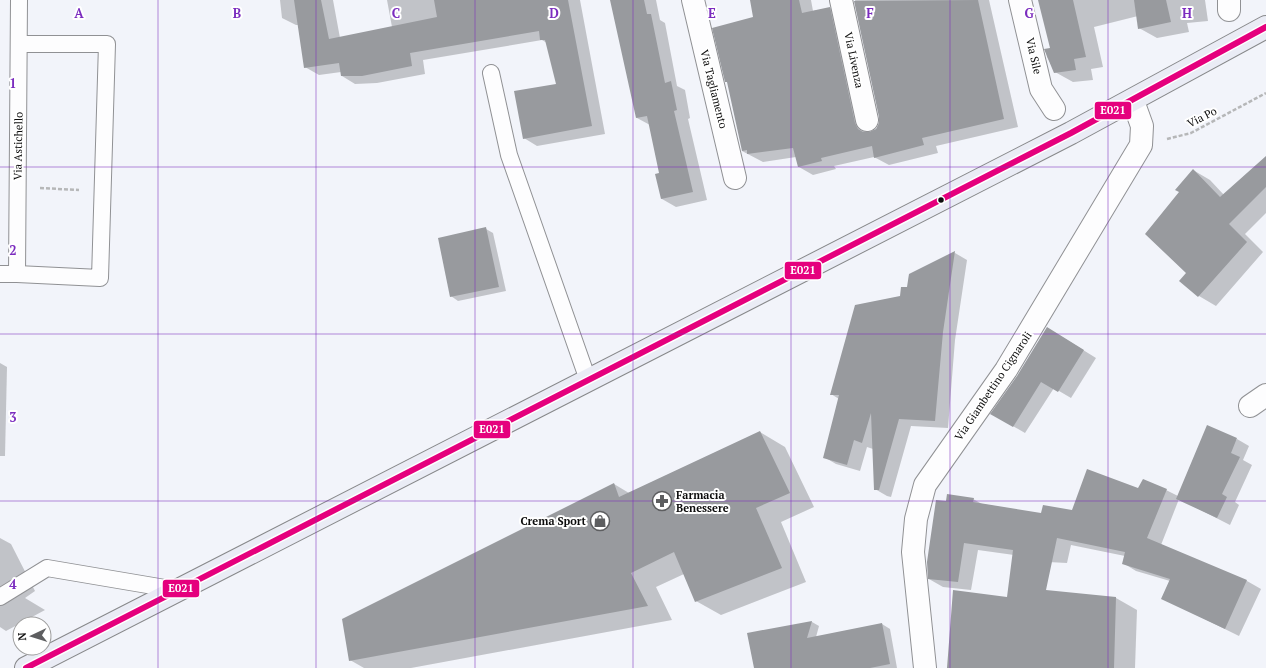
<svg xmlns="http://www.w3.org/2000/svg" width="1266" height="668" viewBox="0 0 1266 668" font-family="'PT Serif',serif">
	<style>
		.shadow { fill: #0003 }
		.building { fill: #989a9e }
		.lines { fill: none; stroke-linecap: round; stroke-linejoin: round }
		.service-casing { stroke: #909194; stroke-width: 18 }
		.minor-casing { stroke: #909194; stroke-width: 24 }
		.secondary-casing { stroke: #87888a; stroke-width: 24 }
		.path { stroke: #b6b7b8; stroke-width: 2.5; stroke-dasharray: 4 2; stroke-linecap: butt }
		.service { stroke: #fdfdfe; stroke-width: 16 }
		.minor { stroke: #fdfdfe; stroke-width: 22 }
		.secondary { stroke: #eaecf5; stroke-width: 22 }
		.bus-1-casing { stroke: #fff; stroke-width: 9 }
		.bus-1 { stroke: #e5007d; stroke-width: 6 }
		.grid { fill: none; stroke: #7b2cbf; stroke-width: 1; stroke-opacity: 0.55 }
		.bus-dot { fill: #0d0d0d; stroke: #fff; stroke-width: 1.5 }
		.labels { text-anchor: middle; dominant-baseline: central; stroke-width: 4; stroke-linejoin: round; paint-order: stroke }
		.street-label { font-size: 11px; fill: #0d0d0d; stroke: #fff }
		.poi-label { font-size: 11px; font-weight: bold; fill: #0d0d0d; stroke: #fff; text-anchor: start }
		.grid-label { font-size: 13px; text-anchor: middle; font-weight: bold; fill: #7b2cbf; stroke: #fff; stroke-width: 4; stroke-linejoin: round; paint-order: stroke }
		.line-badge { stroke: #fff; stroke-width: 1.5 }
		.badge-label { font-size: 11px; text-anchor: middle; font-weight: bold; fill: #fff }
	</style>
	<rect width="100%" height="100%" fill="#f2f4fa"/>
	<!-- shadow -->
	<g class="shadow">
		<polygon points="280,0 333,0 340,38 392,27 387,0 580,0 605,134 537,146 524,138 557,85 547,43 542,40 423,60 425,74 377,83 355,84 342,76 341,72 319,75 305,67 299,25 296,25 282,18"/>
		<polygon points="611,0 656,0 660,20 665,23 677,86 685,90 690,118 688,119 707,200 676,207 662,199 661,173 650,125 637,118"/>
		<polygon points="751,0 811,0 813,11 830,8 844,16 870,133 876,130 880,125 880,117 855,0 989,0 1018,127 936,146 938,153 889,165 874,157 834,166 836,169 813,175 799,167 796,157 763,162 742,151 755,18"/>
		<polygon points="1039,0 1205,0 1208,21 1187,23 1189,32 1157,38 1139,28 1138,16 1094,27 1103,67 1091,69 1093,80 1073,82 1055,72 1047,57 1046,50 1051,49"/>
		<polygon points="1266,158 1266,213 1245,234 1263,252 1216,306 1199,296 1188,273 1180,192 1193,170 1210,180 1224,195"/>
		<polygon points="486,229 493,233 506,291 458,301 451,296"/>
		<polygon points="955,253 967,260 955,340 948,428 911,426 891,497 887,496 875,489 873,449 867,447 860,471 836,464 824,457 839,399 831,394 908,288 909,275"/>
		<polygon points="1059,335 1096,358 1071,398 1054,388 1025,433 992,414"/>
		<polygon points="0,363 7,367 5,456 0,456"/>
		<polygon points="760,432 785,447 814,507 781,522 806,582 721,615 696,601 684,574 656,587 672,620 411,668 364,668 350,660 614,484 629,493"/>
		<polygon points="1237,439 1249,446 1243,460 1252,465 1235,502 1239,505 1230,525 1179,499 1161,545 1247,581 1261,589 1239,636 1162,598 1170,581 1136,571 1123,563 1125,556 1071,545 1067,563 1048,562 1039,668 948,668 1008,598 1014,555 978,550 971,590 943,587 929,579 947,502 973,499 982,504 1042,514 1073,511 1139,490 1166,490 1178,496"/>
		<polygon points="0,538 11,544 35,591 25,598 45,610 6,631 0,627"/>
		<polygon points="1069,593 1116,598 1137,610 1135,668 1068,668"/>
		<polygon points="812,622 819,626 816,637 882,624 890,629 897,668 755,668 748,634"/>
	</g>
	<!-- building -->
	<g class="building">
		<polygon points="294,0 321,0 329,39 437,17 434,0 568,0 592,126 523,139 514,91 556,84 545,40 540,40 539,31 410,53 412,66 362,76 341,76 339,63 304,68"/>
		<polygon points="610,0 644,0 647,14 651,14 665,83 671,81 677,110 674,111 693,192 661,199 655,174 659,173 647,116 636,118"/>
		<polygon points="750,0 799,0 802,13 830,7 855,123 858,129 863,132 869,132 876,129 879,123 879,117 854,1 978,0 1004,119 922,138 924,145 874,158 872,146 821,158 822,161 798,167 793,148 747,154 747,150 742,151 727,82 725,82 712,28 753,17"/>
		<polygon points="1038,0 1073,0 1086,57 1074,59 1076,70 1054,73 1044,49 1050,48"/>
		<polygon points="1134,0 1166,0 1171,22 1138,29"/>
		<polygon points="1266,156 1266,187 1229,224 1247,242 1198,297 1179,281 1186,273 1145,234 1179,192 1175,190 1193,169 1220,197"/>
		<polygon points="486,227 499,287 450,297 438,238"/>
		<polygon points="955,251 943,332 935,421 899,419 879,490 874,490 871,413 862,443 854,440 847,465 823,458 839,395 830,395 855,305 900,296 901,287 907,287 909,274"/>
		<polygon points="1047,327 1084,350 1058,392 1041,382 1013,427 990,414 1017,376"/>
		<polygon points="1207,425 1237,438 1231,453 1240,457 1222,494 1227,497 1217,518 1176,499"/>
		<polygon points="760,431 790,493 756,508 782,568 695,602 674,552 631,573 648,606 349,661 342,619 614,483 619,497"/>
		<polygon points="1087,469 1138,488 1143,479 1167,489 1147,538 1247,580 1225,629 1161,599 1170,579 1122,564 1125,552 1057,538 1046,590 1116,597 1114,668 947,668 953,590 1007,597 1013,550 964,543 958,582 928,579 927,562 936,500 946,501 947,494 974,498 973,502 1041,513 1043,505 1072,510"/>
		<polygon points="812,621 807,638 882,623 890,664 870,668 754,668 747,633"/>
	</g>
	<g class="lines">
		<defs>
			<g id="service">
				<polyline points="491,73 509,155 588,380"/>
				<polyline points="0,274 17,274 19,0"/>
				<polyline points="17,274 100,278 107,44 20,44"/>
				<polyline points="0,597 47,568 177,590"/>
			</g>
			<g id="minor">
				<polyline points="693,0 735,178"/>
				<polyline points="841,0 867,120"/>
				<polyline points="1020,0 1041,89 1054,109"/>
				<polyline points="1229,0 1229,10"/>
				<polyline points="1250,406 1266,395"/>
				<polyline points="925,668 913,552 916,519 925,485 1006,370 1141,145 1142,126 1133,101"/>
			</g>
			<polyline id="secondary" points="26,668 1071,133 1266,27"/>
		</defs>
		<!-- service casing -->
		<use href="#service" class="service-casing"/>
		<!-- minor casing -->
		<use href="#minor" class="minor-casing"/>
		<!-- secondary casing -->
		<use href="#secondary" class="secondary-casing"/>
		<!-- path -->
		<g class="path">
			<polyline points="1167,139 1191,133 1266,93"/>
			<polyline points="40,188 79,190"/>
		</g>
		<!-- service -->
		<use href="#service" class="service"/>
		<!-- minor -->
		<use href="#minor" class="minor"/>
		<!-- secondary -->
		<use href="#secondary" class="secondary"/>
		<defs>
			<polyline id="bus-1" points="26,668 1071,133 1266,27"/>
		</defs>
		<!-- bus-1 casing -->
		<use href="#bus-1" class="bus-1-casing"/>
		<!-- bus-1 -->
		<use href="#bus-1" class="bus-1"/>
	</g>
	<!-- grid -->
	<path class="grid" d="M 158,0 L 158,668M 316,0 L 316,668M 475,0 L 475,668M 633,0 L 633,668M 791,0 L 791,668M 950,0 L 950,668M 1108,0 L 1108,668M 0,167 L 1266,167M 0,334 L 1266,334M 0,501 L 1266,501"/>
	<!-- icons -->
	<defs>
		<symbol id="pharmacy-ring" viewBox="-11 -11 22 22"><circle r="9.5" fill="#fff" stroke="#5d5e60" stroke-width="1.5"/><path d="M-2-6h4v4h4v4h-4v4h-4v-4h-4v-4h4Z" fill="#5d5e60"/></symbol>
		<symbol id="shop-ring" viewBox="-11 -11 22 22"><circle r="9.5" fill="#fff" stroke="#5d5e60" stroke-width="1.5"/><path d="M-5-2.5h2.3a2.7 3.5 0 0 1 5.4 0H5L5.5 6h-11ZM-1.5-2.5h3a1.5 2.3 0 0 0-3 0Z" fill="#5d5e60"/></symbol>
	</defs>
	<g fill-rule="evenodd">
		<use href="#pharmacy-ring" x="651" y="490" width="22" height="22"/>
		<use href="#shop-ring" x="589" y="510" width="22" height="22"/>
	</g>
	<!-- markers -->
	<circle class="bus-dot" cx="941" cy="200" r="3.5"/>
	<g class="labels">
		<!-- street labels -->
		<g class="street-label">
			<text transform="translate(1034 56) rotate(77)">Via Sile</text>
			<text transform="translate(854 60) rotate(78)">Via Livenza</text>
			<text transform="translate(714 89) rotate(76)">Via Tagliamento</text>
			<text transform="translate(1202 117) rotate(-27)">Via Po</text>
			<text transform="translate(18 146) rotate(-89)">Via Astichello</text>
			<text transform="translate(993 386) rotate(-56)">Via Giambettino Cignaroli</text>
		</g>
		<!-- poi labels -->
		<g class="poi-label">
			<text x="676" y="495">Farmacia<tspan x="676" dy="13">Benessere</tspan></text>
			<text x="586" y="521" text-anchor="end">Crema Sport</text>
		</g>
	</g>
	<g class="grid-label">
		<text x="79" y="18">A</text>
		<text x="237" y="18">B</text>
		<text x="396" y="18">C</text>
		<text x="554" y="18">D</text>
		<text x="712" y="18">E</text>
		<text x="870" y="18">F</text>
		<text x="1029" y="18">G</text>
		<text x="1187" y="18">H</text>
		<text x="13" y="88">1</text>
		<text x="13" y="255">2</text>
		<text x="13" y="422">3</text>
		<text x="13" y="589">4</text>
	</g>
	<g class="line-badge">
		<rect x="1094" y="101" width="38" height="19" rx="4" fill="#e5007d"/>
		<rect x="784" y="261" width="38" height="19" rx="4" fill="#e5007d"/>
		<rect x="473" y="420" width="38" height="19" rx="4" fill="#e5007d"/>
		<rect x="162" y="579" width="38" height="19" rx="4" fill="#e5007d"/>
	</g>
	<g class="badge-label">
		<text x="1113" y="114">E021</text>
		<text x="803" y="274">E021</text>
		<text x="492" y="433">E021</text>
		<text x="181" y="592">E021</text>
	</g>
	<!-- north arrow -->
	<g transform="translate(32 636) rotate(266)"><circle r="19" fill="#ffffff" stroke="#9e9e9e"/>
	<path d="M0-3L7 15L0 10L-7 15Z" fill="#5d5e60"/>
	<text y="-6" font-size="11" font-weight="bold" text-anchor="middle" fill="#0d0d0d">N</text>
	</g>
</svg>
